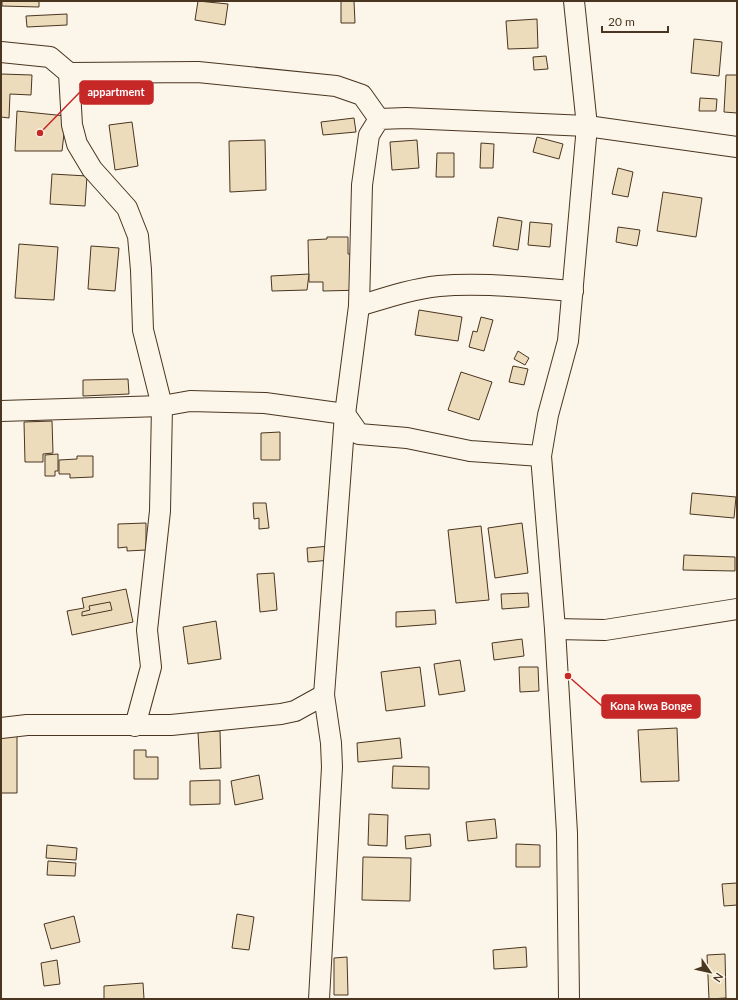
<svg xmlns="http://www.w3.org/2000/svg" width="738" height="1000" viewBox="0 0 738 1000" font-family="Lato,sans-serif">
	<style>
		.building { fill: #ecdcbc; stroke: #4a3520 }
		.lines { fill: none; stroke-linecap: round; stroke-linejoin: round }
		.minor-casing { stroke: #4a3520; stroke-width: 22 }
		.minor { stroke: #fbf6e9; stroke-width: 20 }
		.leader { fill: none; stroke: #c62828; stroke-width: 1.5 }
		.callout-dot { fill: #c62828; stroke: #fbf6e9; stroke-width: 1.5 }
		.callout { fill: #c62828; stroke: #c62828; stroke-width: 1.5 }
		.callout-label { font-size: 11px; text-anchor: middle; font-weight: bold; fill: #fff }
	</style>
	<rect width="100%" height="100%" fill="#fbf6e9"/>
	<!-- building -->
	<g class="building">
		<polygon points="2,1 39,1 39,7 2,6"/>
		<polygon points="198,1 228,4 225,25 195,20"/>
		<polygon points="341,1 354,1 355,23 341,23"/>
		<polygon points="67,14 67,25 27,27 26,16"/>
		<polygon points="537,19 538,48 508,49 506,21"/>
		<polygon points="694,39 722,42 719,76 691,73"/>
		<polygon points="546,56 548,69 534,70 533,57"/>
		<polygon points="1,74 32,75 31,95 10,94 9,118 1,117"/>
		<polygon points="726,75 737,75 737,113 724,112"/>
		<polygon points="700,98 717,99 716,111 699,111"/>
		<polygon points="17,111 66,116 62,151 15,151"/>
		<polygon points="354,118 356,132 323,135 321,122"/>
		<polygon points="132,122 138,166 115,170 109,125"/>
		<polygon points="537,137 563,144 559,159 533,152"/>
		<polygon points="265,140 266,190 230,192 229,141"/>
		<polygon points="417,140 419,168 392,170 390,142"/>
		<polygon points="481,143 494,144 493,168 480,168"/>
		<polygon points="437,153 454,153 454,177 436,177"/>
		<polygon points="618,168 633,172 628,197 612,194"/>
		<polygon points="52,174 87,176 85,206 50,204"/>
		<polygon points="663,192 702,198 696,237 657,231"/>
		<polygon points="498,217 522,221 518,250 493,246"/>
		<polygon points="530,222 552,224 550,247 528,245"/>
		<polygon points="618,227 640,230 637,246 616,242"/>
		<polygon points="327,237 348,237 348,254 351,254 364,290 323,291 323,282 309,282 308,240 327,239"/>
		<polygon points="19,244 58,247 54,300 15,298"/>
		<polygon points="91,246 119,248 115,291 88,289"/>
		<polygon points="309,274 307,290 272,291 271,276"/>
		<polygon points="419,310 462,317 458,341 415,335"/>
		<polygon points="481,317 493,320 484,351 469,347 473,331 477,332"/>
		<polygon points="518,351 529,358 525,365 514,359"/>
		<polygon points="513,366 528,369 524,385 509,382"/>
		<polygon points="461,372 492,382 479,420 448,410"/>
		<polygon points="128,379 129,394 83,396 83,380"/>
		<polygon points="52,421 53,453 43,454 43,462 25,462 24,422"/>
		<polygon points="280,432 280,460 261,460 261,433"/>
		<polygon points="58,454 58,471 55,471 55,476 45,476 45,455"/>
		<polygon points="77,456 93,456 93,477 70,478 70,474 59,474 59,460 77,459"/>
		<polygon points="692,493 736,497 734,518 690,514"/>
		<polygon points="253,503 266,503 269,528 259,529 259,518 254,519"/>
		<polygon points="146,523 146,550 127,551 127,547 118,548 118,524"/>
		<polygon points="522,523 528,573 495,578 488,528"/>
		<polygon points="481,526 489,600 456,603 448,530"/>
		<polygon points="330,546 331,560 308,562 307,548"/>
		<polygon points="684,555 735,557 735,571 683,570"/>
		<polygon points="274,573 277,610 260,612 257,574"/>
		<polygon points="126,589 133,622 72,635 67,611 84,608 82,598"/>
		<polygon points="528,593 529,607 502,609 501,594"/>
		<polygon points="110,602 112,610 82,616 82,612 90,610 89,606"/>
		<polygon points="435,610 436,624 396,627 396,612"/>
		<polygon points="216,621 221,659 188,664 183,627"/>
		<polygon points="522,639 524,656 494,660 492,643"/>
		<polygon points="460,660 465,691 439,695 434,664"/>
		<polygon points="420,667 425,706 386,711 381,672"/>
		<polygon points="519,667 538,667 539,691 520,692"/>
		<polygon points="677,728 679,781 641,782 638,730"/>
		<polygon points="220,731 221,768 200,769 198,732"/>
		<polygon points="17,736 17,793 1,793 1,737"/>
		<polygon points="400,738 402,758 358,762 357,743"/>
		<polygon points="134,750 146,750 146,757 158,757 158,779 134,779"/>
		<polygon points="393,766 429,767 429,789 392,788"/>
		<polygon points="259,775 263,799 235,805 231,781"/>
		<polygon points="220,780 220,804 190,805 190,781"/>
		<polygon points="369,814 388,815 387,846 368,845"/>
		<polygon points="495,819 497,838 468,841 466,822"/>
		<polygon points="430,834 431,846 406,849 405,836"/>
		<polygon points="516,844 540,845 540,867 516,867"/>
		<polygon points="47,845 77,848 76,860 46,858"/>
		<polygon points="363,857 411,858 410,901 362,900"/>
		<polygon points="48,861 76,863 75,876 47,875"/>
		<polygon points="737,883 737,905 724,906 722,884"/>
		<polygon points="237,914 254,917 249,950 232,948"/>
		<polygon points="74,916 80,942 51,949 44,924"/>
		<polygon points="526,947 527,967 494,969 493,950"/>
		<polygon points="725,954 726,998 709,999 707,955"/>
		<polygon points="347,957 348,995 334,995 334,958"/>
		<polygon points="57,960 60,984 44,986 41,963"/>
		<polygon points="143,983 144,999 104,999 104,986"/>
	</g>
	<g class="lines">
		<defs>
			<g id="minor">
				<polyline points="1,52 50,57 69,73 198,72 336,86 362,95 379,119"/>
				<polyline points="69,73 72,125 77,144 92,169 127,208 138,236 141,270 143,330 162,406 160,511 147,630 151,667 135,726"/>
				<path d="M 359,306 C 385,298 411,289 439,286 C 483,282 528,288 573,291"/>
				<polyline points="1,411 162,406 190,401 265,403 345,414 359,434 407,438 470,451 541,456"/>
				<polyline points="555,629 605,630 737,609"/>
				<polyline points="1,728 27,725 171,725 281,714 295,711 324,695"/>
				<polyline points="319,999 332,767 331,743 324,695 345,414 359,306 362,185 369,135 379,119 406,118 587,126 737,147"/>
				<polyline points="569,999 567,833 555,629 541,456 548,415 568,341 587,126 574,1"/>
			</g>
		</defs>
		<!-- minor casing -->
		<use href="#minor" class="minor-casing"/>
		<!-- minor -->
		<use href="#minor" class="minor"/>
	</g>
	<!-- callouts -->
	<path class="leader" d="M40 133L80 92M568 676L602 706"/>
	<g class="callout-dot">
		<circle cx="40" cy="133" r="4"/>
		<circle cx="568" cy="676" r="4"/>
	</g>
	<g class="callout">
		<rect x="80" y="81" width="73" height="23" rx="4"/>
		<rect x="602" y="695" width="98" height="23" rx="4"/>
	</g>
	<g class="callout-label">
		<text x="116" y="96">appartment</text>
		<text x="651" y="710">Kona kwa Bonge</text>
	</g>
	<!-- border -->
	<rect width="738" height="1000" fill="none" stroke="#4a3520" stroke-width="4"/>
	<!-- north arrow -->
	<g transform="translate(710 972) rotate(124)" stroke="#fbf6e9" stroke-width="3" paint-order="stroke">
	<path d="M0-3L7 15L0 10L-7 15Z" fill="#4a3520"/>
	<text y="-6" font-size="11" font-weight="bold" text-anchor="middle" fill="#4a3520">N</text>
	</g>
	<!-- scale -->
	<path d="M602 26v6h66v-6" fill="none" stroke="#4a3520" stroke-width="2"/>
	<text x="608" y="26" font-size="12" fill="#4a3520" stroke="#fbf6e9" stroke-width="3" paint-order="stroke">20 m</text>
</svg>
